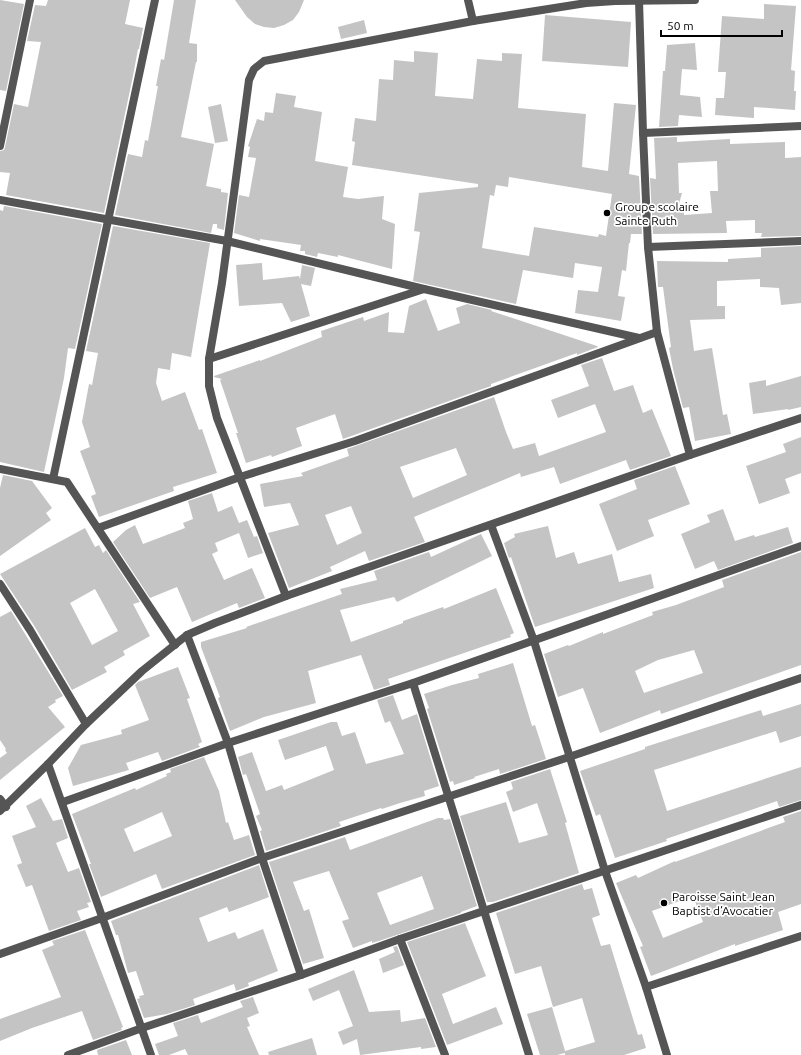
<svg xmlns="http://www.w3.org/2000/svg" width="801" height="1055" viewBox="0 0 801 1055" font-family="Ubuntu,sans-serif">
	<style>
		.building { fill: #c4c4c4; fill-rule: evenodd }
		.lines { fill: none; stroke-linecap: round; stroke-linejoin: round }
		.minor { stroke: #555; stroke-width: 8 }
		.tertiary { stroke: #555; stroke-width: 8 }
		.poi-dot { fill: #000; stroke: #fff; stroke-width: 1.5 }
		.labels { text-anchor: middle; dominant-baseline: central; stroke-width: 3.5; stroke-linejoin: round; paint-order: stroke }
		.poi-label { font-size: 12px; fill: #000; stroke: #fff; text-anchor: start }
	</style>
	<rect width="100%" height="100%" fill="#fff"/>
	<!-- building -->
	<g class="building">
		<polygon points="0,0 24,4 6,91 0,90"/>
		<polygon points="48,0 130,0 125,24 143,28 139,49 138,49 133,76 104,213 6,195 10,173 0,172 0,151 4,150 5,147 14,104 28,107 41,42 27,41 35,5 46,6"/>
		<polygon points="174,0 196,0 189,43 197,44 197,62 196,62 181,137 214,144 206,186 221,189 221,192 228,193 224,230 217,228 217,224 213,224 211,233 115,215 128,154 142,157 145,140 148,141 158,86 156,86 161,59 164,60"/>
		<polygon points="235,0 304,0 299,12 293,20 284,25 274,28 264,27 255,24 247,17"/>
		<polygon points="764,4 796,6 791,70 795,71 794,91 796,91 795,110 754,107 754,118 715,115 716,98 724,98 726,72 718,72 722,16 764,19"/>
		<polygon points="545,15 631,22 628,67 542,61"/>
		<polygon points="364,20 367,33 341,39 338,27"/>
		<polygon points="695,43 697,70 682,69 680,95 700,97 702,117 679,115 678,126 659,127 663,71 665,71 667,45"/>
		<path d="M 414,51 L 438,53 L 435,96 L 473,99 L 477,59 L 502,61 L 502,53 L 522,54 L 518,108 L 586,114 L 582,167 L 608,171 L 614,103 L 636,105 L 629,174 L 639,176 L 642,234 L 631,234 L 630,243 L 629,243 L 626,271 L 622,270 L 618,296 L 625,297 L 621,321 L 575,313 L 578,290 L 598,292 L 602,267 L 575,263 L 573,278 L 523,270 L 516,304 L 413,281 L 420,232 L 414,231 L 419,193 L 478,187 L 478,184 L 352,165 L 355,142 L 352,141 L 355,118 L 376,121 L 379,79 L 393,80 L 394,60 L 414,62 ZM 509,177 L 612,194 L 606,236 L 599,234 L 598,237 L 534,227 L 529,256 L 482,248 L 490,195 L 494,196 L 496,185 L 508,187 Z"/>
		<polygon points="276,93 296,96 294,107 322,112 315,161 348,167 343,197 358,199 384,196 382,219 395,224 392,269 338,255 338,257 318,253 317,257 305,254 305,251 300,251 301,245 260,239 260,241 234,233 239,195 249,197 256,158 248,157 250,147 248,146 257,119 264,121 265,112 273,113"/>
		<polygon points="221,104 228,141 215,143 208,107"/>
		<path d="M 677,137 L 677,142 L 730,139 L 730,144 L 785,142 L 785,158 L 801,157 L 801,236 L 761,237 L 762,233 L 755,233 L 755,220 L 726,221 L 727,233 L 653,234 L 650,178 L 656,179 L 654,138 ZM 717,161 L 718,191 L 710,191 L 712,213 L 684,215 L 684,211 L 677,211 L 682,193 L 679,193 L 678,163 Z"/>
		<polygon points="4,206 102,224 75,349 68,348 64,378 44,472 0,462 0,210 3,211"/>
		<polygon points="113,226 210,243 191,357 172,353 170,370 158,368 156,383 162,401 185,392 199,430 202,429 217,473 173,487 174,491 99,517 91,496 96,494 80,451 90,447 82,422 89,384 92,385 98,353 86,351"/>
		<polygon points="801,246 801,303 781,305 779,288 760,287 760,279 717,281 717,306 725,306 725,319 690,320 694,351 712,348 723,415 727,414 731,434 695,441 689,407 683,408 673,369 669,348 671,347 663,287 658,287 657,261 728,262 728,259 761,257 761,248"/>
		<polygon points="262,263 263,280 299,276 300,279 302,265 315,268 311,286 301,284 310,316 291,322 282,303 239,306 236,265"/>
		<polygon points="426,299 438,331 460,323 456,308 467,304 492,310 491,311 597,346 598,347 577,355 577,353 491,384 491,386 343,439 335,414 296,428 302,446 272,457 271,455 246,463 236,433 238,433 220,380 222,379 214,377 214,376 260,360 260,361 322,337 321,331 363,317 364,321 389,312 388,332 404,333 409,306"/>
		<path d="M 602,358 L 614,391 L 633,385 L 643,413 L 652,409 L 671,456 L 630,470 L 626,460 L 560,484 L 554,467 L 521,477 L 520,473 L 414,517 L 425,542 L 369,561 L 365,551 L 330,567 L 332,571 L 289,588 L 268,533 L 299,525 L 290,503 L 264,507 L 260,484 L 303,476 L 301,473 L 349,456 L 347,449 L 494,397 L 506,432 L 513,449 L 535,443 L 539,456 L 606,432 L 595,404 L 558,418 L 551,400 L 589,386 L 581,365 ZM 456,448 L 467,475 L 413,498 L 400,467 ZM 351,506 L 362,533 L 337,545 L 325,515 Z"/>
		<polygon points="801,376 801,407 788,410 788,409 753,414 749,383 766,380 766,386"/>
		<polygon points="801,437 801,473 785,479 790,493 759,504 746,466 786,452 783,444"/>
		<polygon points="675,466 690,504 648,520 654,536 617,551 599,504 637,489 634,480"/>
		<polygon points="3,475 32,481 52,508 46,513 51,520 0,556 0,488"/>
		<polygon points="212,493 218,512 232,506 239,523 247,520 254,537 257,536 263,553 248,558 239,533 215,543 218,551 212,554 224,580 252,568 265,598 239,608 237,603 192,622 177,587 150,598 113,542 126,530 135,525 143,544 185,528 183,523 193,519 188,501"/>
		<polygon points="723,509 735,541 754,535 755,537 788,527 793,543 718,570 714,561 695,569 681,534 710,522 707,515"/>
		<polygon points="548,526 556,558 574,552 578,564 612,554 619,582 651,574 654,588 535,627 511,557 509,558 504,543 515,537 514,534"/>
		<path d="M 85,528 L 95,547 L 99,545 L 103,553 L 106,550 L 140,602 L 133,604 L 150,636 L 123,651 L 125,655 L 104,667 L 107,672 L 72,690 L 35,627 L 0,574 ZM 95,589 L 118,631 L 92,645 L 70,603 Z"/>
		<polygon points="481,534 492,556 397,602 394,597 340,610 351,642 403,623 403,621 443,607 444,609 496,588 514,633 510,635 511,637 388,679 390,685 374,690 361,655 308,671 316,703 264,717 230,731 218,698 220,697 201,647 201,642 247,628 246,627 342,594 340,589 377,580 374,571 429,552 431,557"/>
		<path d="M 801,552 L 801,665 L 661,714 L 660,710 L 600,733 L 583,688 L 558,697 L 544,654 L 568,645 L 569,646 L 603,632 L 603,634 L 653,615 L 652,612 L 676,605 L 724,587 L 722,580 ZM 694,650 L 703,673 L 644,693 L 635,671 L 658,660 Z"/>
		<polygon points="11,611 63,696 55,700 56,702 48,707 65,727 0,780 0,758 7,753 5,750 6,749 0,740 0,617"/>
		<polygon points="513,663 532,726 535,725 546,759 500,774 499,769 474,777 475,778 454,785 453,781 450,782 427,709 429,708 424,694 452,685 479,678 478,674"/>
		<polygon points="178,667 190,698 187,699 202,742 198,744 200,747 162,761 158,752 126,763 129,770 73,786 68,768 81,745 122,734 121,730 149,720 135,685 138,682"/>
		<polygon points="393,695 402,720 417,714 439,786 424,791 425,796 400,803 382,809 381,808 339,822 341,826 266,851 260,831 262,830 256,816 260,814 246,774 243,775 238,757 252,752 266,791 282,785 284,790 334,770 326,746 285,760 278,740 331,722 337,722 342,736 355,732 366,764 404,754 390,721 385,723 377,700"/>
		<polygon points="801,704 801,736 780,743 776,731 654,770 667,811 801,767 801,800 779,807 777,801 666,839 667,841 615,858 600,814 596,816 580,771 645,749 645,747 761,710 763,716"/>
		<path d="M 204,757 L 219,791 L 226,823 L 228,822 L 234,840 L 249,835 L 255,855 L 162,889 L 156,874 L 101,897 L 89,864 L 91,864 L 72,814 L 135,788 L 136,790 L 167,776 L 166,774 L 171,772 L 170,769 ZM 162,812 L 172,836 L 134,852 L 124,829 Z"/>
		<polygon points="550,769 567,822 565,823 579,873 493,902 487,902 460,816 506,802 519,843 548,835 537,803 513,812 506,792 513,789 511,782"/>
		<polygon points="41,798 53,821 62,819 68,838 56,843 68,872 79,868 91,902 87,903 89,907 77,911 81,920 49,931 32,885 26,887 17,865 22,863 12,836 36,827 26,806"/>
		<path d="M 801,811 L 801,904 L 778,912 L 783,930 L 735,946 L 735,944 L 651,976 L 640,947 L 643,946 L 616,883 L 636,875 L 638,878 L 675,861 L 675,862 L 785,822 L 783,817 ZM 693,896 L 703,922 L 663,938 L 652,911 Z"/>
		<path d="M 438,818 L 443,818 L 444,820 L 450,819 L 477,906 L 461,912 L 461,913 L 379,941 L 372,943 L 372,941 L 353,948 L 342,921 L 349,919 L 329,871 L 293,882 L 304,911 L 309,909 L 324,958 L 303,964 L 269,862 L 345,837 L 350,850 ZM 422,876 L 434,909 L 390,925 L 377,893 Z"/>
		<polygon points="259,865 269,897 229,912 227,907 199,918 208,942 235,932 238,939 263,929 278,971 248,983 249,986 236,991 234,984 193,999 195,1005 167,1014 144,1018 137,999 140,998 139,996 144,995 136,971 128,973 118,935 116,935 111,921"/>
		<polygon points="582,884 584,890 592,888 600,915 592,918 601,946 610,944 638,1035 642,1034 646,1048 624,1055 565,1055 565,1053 557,1055 540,1055 527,1014 552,1007 565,1051 595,1042 582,998 553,1007 541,966 515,974 496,913"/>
		<polygon points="465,923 486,976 442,994 453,1024 496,1007 503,1024 447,1045 407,942"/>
		<polygon points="85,930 123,1027 121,1028 122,1030 93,1040 82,1011 32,1028 0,1041 0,1019 61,997 42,950 54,945 52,941"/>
		<polygon points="397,946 404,965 383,973 379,959 395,952 393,947"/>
		<polygon points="354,970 369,1012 400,1010 401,1022 425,1018 436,1047 421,1049 421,1047 360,1055 357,1039 343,1045 338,1032 353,1026 339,990 313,1001 308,989"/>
		<polygon points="253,997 259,1013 247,1018 250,1026 247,1027 259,1055 188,1055 185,1049 169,1055 159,1055 155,1044 178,1036 173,1023 198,1015 201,1023 243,1007 240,1001"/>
		<polygon points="312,1038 317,1055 269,1055 268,1052"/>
		<polygon points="126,1040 132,1055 98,1055 97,1050"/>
	</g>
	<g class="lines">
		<!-- minor -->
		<g class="minor">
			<polyline points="468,0 473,21"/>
			<polyline points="639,0 643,133 648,247 657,332 690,455"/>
			<polyline points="643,133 801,126"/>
			<polyline points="0,146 30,0"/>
			<polyline points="0,200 227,241 424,289 639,338"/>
			<polyline points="648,247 801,241"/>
			<polyline points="209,359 424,289"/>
			<polyline points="0,469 67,482 175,645"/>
			<polyline points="53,479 155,0"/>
			<polyline points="491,525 534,641 605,871 646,987 667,1055"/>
			<polyline points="98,528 240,477 355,441 657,332"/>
			<polyline points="0,584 30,630 86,724"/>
			<polyline points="286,596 217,418 209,386 209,359 222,283 249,80 254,69 264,61 473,21 586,3 615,1 695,0"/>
			<polyline points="187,635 228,743 262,858 301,975"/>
			<polyline points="413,683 529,1055"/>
			<polyline points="48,764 151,1055"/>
			<polyline points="0,799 6,807"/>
			<polyline points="63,802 228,743 413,683 801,546"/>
			<polyline points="400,939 445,1055"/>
			<polyline points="0,954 102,918 262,858 569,757 801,678"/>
			<polyline points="646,987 801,936"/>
			<polyline points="68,1055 142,1028 301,975 400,939 801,805"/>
		</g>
		<!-- tertiary -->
		<polyline class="tertiary" points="0,811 48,764 86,724 142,671 187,635 215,623 286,596 690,455 801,418"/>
	</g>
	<!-- markers -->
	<g class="poi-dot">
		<circle cx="607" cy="213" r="4"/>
		<circle cx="664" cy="903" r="4"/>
	</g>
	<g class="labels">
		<!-- poi labels -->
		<g class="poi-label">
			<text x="615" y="206">Groupe scolaire<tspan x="615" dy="14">Sainte Ruth</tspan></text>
			<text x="672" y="896">Paroisse Saint Jean<tspan x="672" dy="14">Baptist d’Avocatier</tspan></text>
		</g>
	</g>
	<!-- scale -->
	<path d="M661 30v6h121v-6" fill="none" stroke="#000000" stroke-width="2"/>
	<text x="667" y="30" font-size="12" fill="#000000" stroke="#ffffff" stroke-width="3" paint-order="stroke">50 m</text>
</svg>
